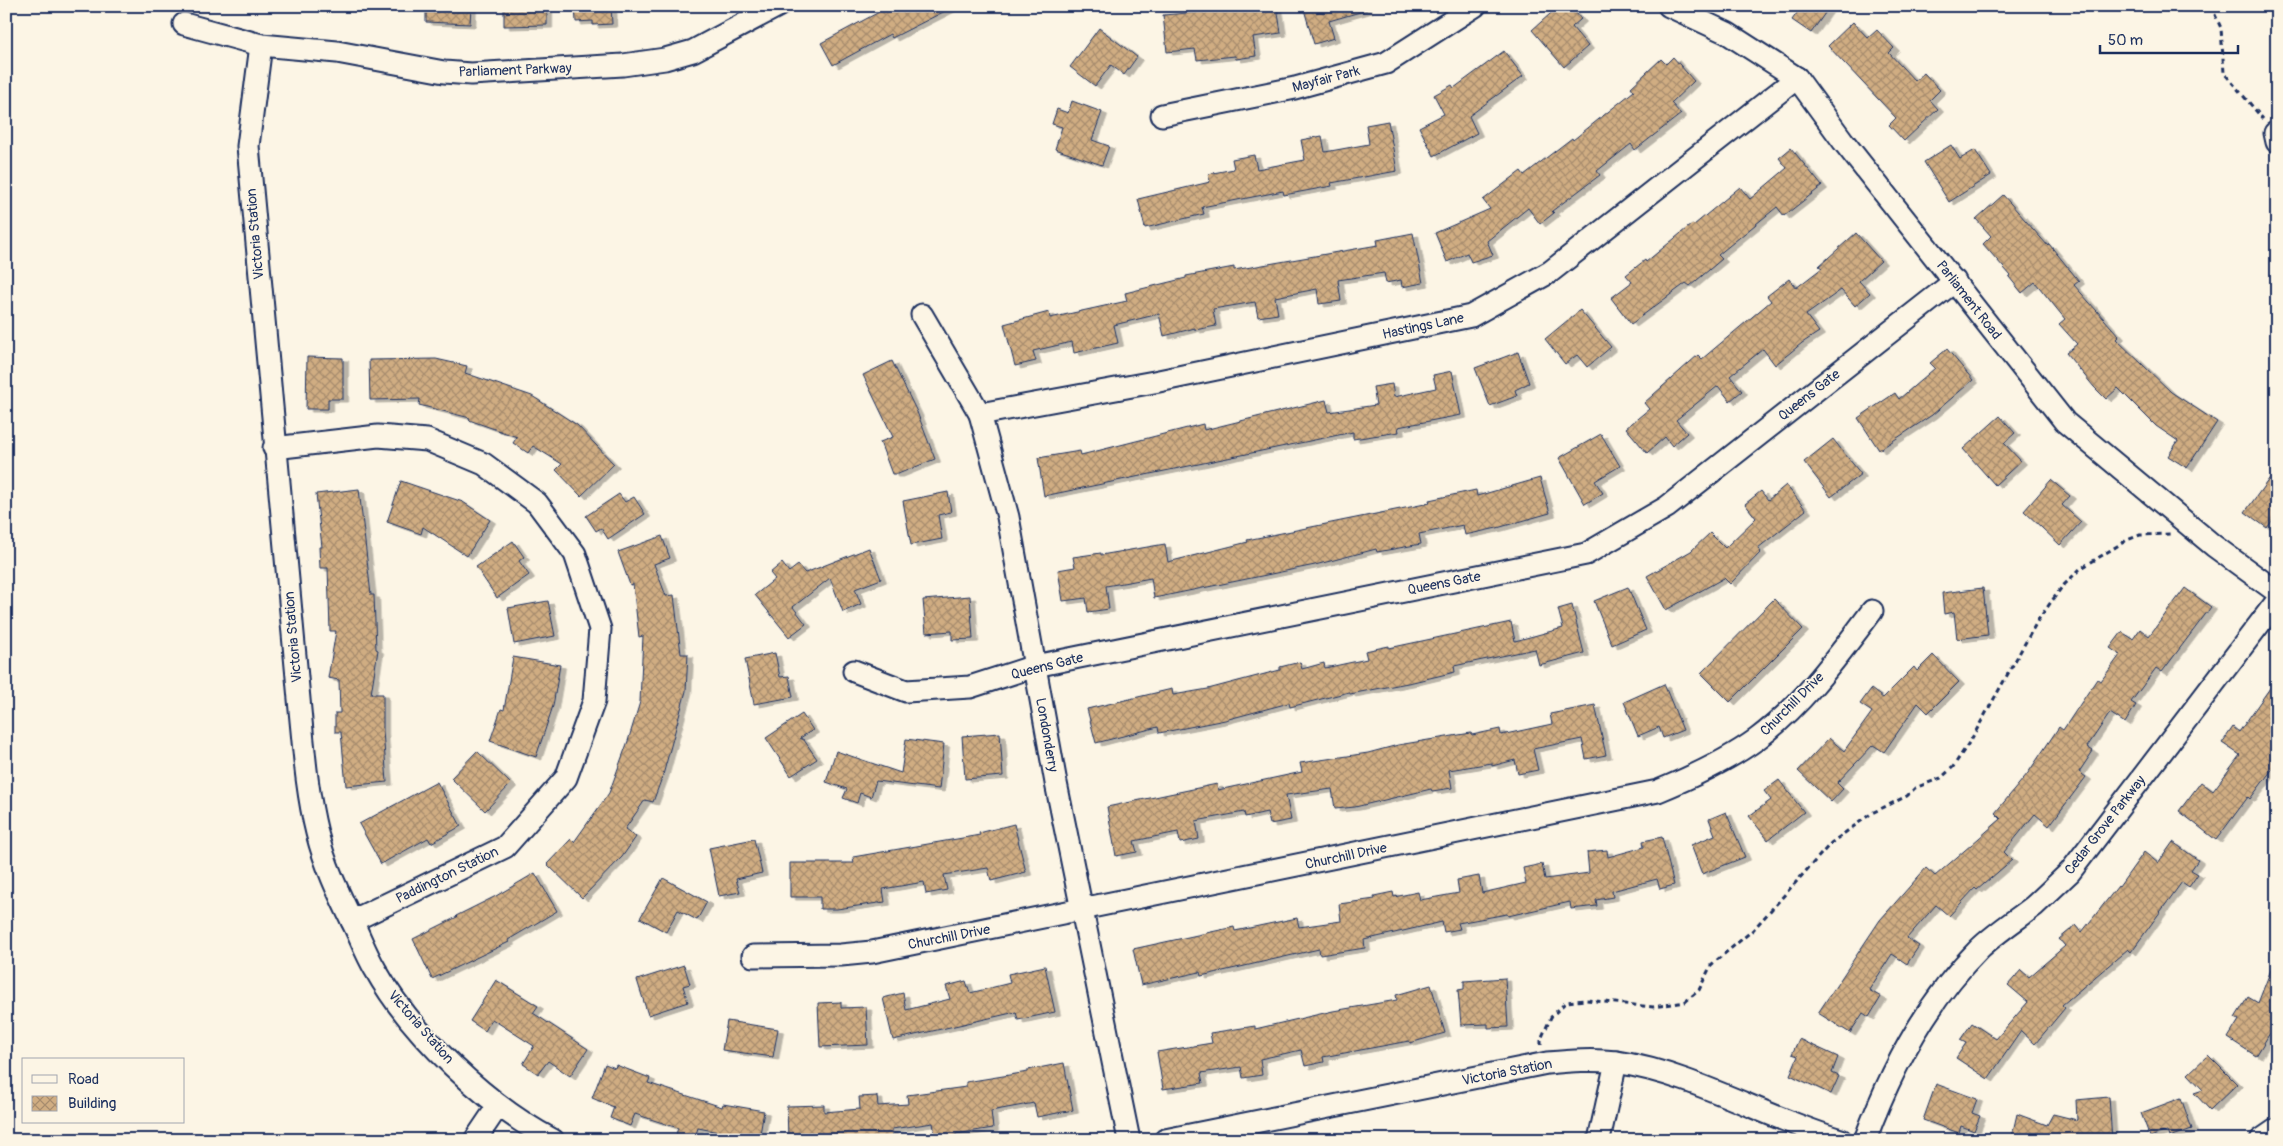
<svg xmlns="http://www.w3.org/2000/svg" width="2283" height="1146" viewBox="0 0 2283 1146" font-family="Pangolin,sans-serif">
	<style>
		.building { fill: url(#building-cross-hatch); stroke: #1b2f5e; filter: url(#shadow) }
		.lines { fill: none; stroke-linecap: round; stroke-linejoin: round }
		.street-casing { stroke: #1b2f5e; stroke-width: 25 }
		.path { stroke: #1b2f5e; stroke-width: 3; stroke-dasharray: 5 4; stroke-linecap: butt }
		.street { stroke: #fcf5e5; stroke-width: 21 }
		.labels { text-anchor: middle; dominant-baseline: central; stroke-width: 4; stroke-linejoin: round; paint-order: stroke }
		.street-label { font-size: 14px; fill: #1b2f5e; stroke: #fcf5e5 }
	</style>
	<defs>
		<pattern id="building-cross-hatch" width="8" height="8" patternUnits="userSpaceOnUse" patternTransform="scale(1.25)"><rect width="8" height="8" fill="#d0ad82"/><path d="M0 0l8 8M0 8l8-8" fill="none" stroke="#a88d6e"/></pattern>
		<filter id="shadow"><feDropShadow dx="5.5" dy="3" stdDeviation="0" flood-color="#0004"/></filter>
	</defs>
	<rect width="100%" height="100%" fill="#fcf5e5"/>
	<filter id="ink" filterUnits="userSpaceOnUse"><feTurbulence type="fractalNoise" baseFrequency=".02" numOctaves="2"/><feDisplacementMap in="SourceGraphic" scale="10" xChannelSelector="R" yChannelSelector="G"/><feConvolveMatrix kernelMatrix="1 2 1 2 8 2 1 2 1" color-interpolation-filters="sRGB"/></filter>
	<g filter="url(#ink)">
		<!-- building -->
		<g class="building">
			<polygon points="426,6 471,6 470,24 426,22"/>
			<polygon points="504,6 547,6 547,25 504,26"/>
			<polygon points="575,6 611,6 612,24 593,25 593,21 576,22"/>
			<polygon points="877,6 955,6 892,38 890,34 833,65 821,43 879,12"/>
			<polygon points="1243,6 1277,6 1281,33 1253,37 1256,56 1236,59 1235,56 1197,60 1195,49 1167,52 1163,15 1213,11"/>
			<polygon points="1303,6 1366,6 1367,10 1329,21 1334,38 1314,44"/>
			<polygon points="1559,6 1570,6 1581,19 1572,27 1588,46 1564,67 1532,30"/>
			<polygon points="1802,6 1830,6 1811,33 1792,20"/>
			<polygon points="1853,22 1868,38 1877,30 1894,48 1889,53 1915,81 1924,73 1940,90 1930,100 1938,109 1904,141 1889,125 1896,118 1828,46"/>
			<polygon points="1099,28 1137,57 1124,75 1111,65 1095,86 1070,67"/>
			<polygon points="1504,51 1523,76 1469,116 1477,133 1434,156 1419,127 1444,114 1434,95 1452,85 1454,88"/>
			<polygon points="1673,57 1694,81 1671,103 1681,114 1635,150 1631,144 1597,171 1600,175 1552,211 1554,213 1540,224 1528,208 1487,241 1493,255 1471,262 1467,253 1447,262 1435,233 1490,209 1483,200 1521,171 1524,175 1572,138 1573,140 1634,91 1631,87 1661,59 1666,64"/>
			<polygon points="1072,101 1102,112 1092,140 1109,146 1102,165 1055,149 1062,127 1052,124 1057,109 1068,113"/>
			<polygon points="1388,121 1397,171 1331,183 1332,186 1284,195 1283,191 1202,207 1204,214 1145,228 1138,199 1210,182 1208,174 1234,169 1232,159 1254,155 1257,169 1305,160 1301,140 1322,136 1325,152 1369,144 1366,125"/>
			<polygon points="1951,145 1960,159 1975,150 1991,175 1949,202 1924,162"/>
			<polygon points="1791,148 1822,186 1784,216 1777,207 1718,255 1722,259 1690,286 1686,283 1631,324 1611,298 1632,282 1626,275 1645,260 1646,262 1692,224 1694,225 1740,187 1750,199 1787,168 1779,158"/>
			<polygon points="2003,195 2048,246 2049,244 2079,281 2074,285 2119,336 2116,339 2171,392 2217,422 2187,468 2168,456 2178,441 2156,426 2118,388 2106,399 2094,387 2066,353 2077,344 2059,324 2065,319 2035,282 2022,293 2009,277 2011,276 1983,244 1991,236 1976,219"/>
			<polygon points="1413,233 1423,283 1402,287 1401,280 1386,283 1384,273 1338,280 1341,301 1319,304 1317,289 1275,297 1278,314 1258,317 1255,302 1213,309 1216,326 1195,330 1195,328 1164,336 1159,314 1114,325 1118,343 1074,353 1072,342 1033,351 1036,361 1015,366 1004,324 1049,312 1050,318 1127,301 1125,293 1186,278 1186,276 1234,267 1234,270 1378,245 1377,240"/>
			<polygon points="1856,233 1881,261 1859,281 1870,293 1855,306 1841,290 1806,315 1819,332 1802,343 1775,365 1763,349 1730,376 1742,391 1730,401 1718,386 1676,420 1687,433 1672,446 1665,437 1647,453 1626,428 1649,409 1644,403 1698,355 1702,359 1771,301 1767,296 1789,279 1796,288 1822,268 1819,266"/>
			<polygon points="1580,310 1611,347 1587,367 1577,355 1565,364 1545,339"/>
			<polygon points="1947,349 1973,380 1932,415 1879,450 1858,418 1895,393 1899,399 1935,368 1930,363"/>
			<polygon points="1518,352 1529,383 1515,390 1517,396 1490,406 1475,368"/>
			<polygon points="307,357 343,358 343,399 328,399 328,409 306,409"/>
			<polygon points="436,359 467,366 465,373 532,396 577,425 614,464 581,496 556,470 562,464 533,446 528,453 513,443 517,437 469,420 470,418 419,405 420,399 370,400 369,360"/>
			<polygon points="892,361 917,412 935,459 898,474 892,474 880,442 893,437 863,375"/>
			<polygon points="1452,371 1461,415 1398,427 1399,432 1353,439 1353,432 1044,496 1038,458 1080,451 1081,455 1203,424 1204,430 1326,400 1329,412 1376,405 1373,387 1392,384 1394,397 1436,388 1433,375"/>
			<polygon points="2000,416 2015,433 2004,443 2021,461 1995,485 1963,449"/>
			<polygon points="1601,434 1620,466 1595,481 1603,493 1585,504 1559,458"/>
			<polygon points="1833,439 1861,474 1831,497 1804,462"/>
			<polygon points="2277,468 2277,514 2267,528 2245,512"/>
			<polygon points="1540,478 1550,513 1497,528 1465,535 1463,525 1419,534 1421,544 1377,552 1376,549 1315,565 1154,598 1151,578 1106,586 1109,609 1088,612 1086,598 1063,601 1058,570 1075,567 1073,557 1101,553 1101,555 1165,544 1168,562 1248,542 1247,540 1430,503 1429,500 1476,490 1477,496"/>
			<polygon points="2051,480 2070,496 2062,505 2081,522 2060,545 2024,511"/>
			<polygon points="401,481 463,502 490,520 467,556 423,527 421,534 387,522"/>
			<polygon points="1786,485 1806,510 1758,548 1761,552 1730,584 1724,578 1666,610 1647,576 1691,551 1710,533 1725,548 1756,518 1745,504 1761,491 1768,500"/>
			<polygon points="359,489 371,595 374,595 376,649 378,650 371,694 383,694 383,731 387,782 346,786 341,732 335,732 335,713 340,713 339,680 328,678 336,631 330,631 328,568 320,568 319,547 322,547 316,494"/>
			<polygon points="948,492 951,512 938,515 942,539 911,545 903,501"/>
			<polygon points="619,494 625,502 634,497 645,514 608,539 601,528 596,531 586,516"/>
			<polygon points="662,536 670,558 654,564 666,596 674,595 681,654 688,654 686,691 663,775 653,802 645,800 625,829 636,837 622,857 582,898 547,864 571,839 574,842 609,793 628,741 640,702 643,636 639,637 633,584 630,585 618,552"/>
			<polygon points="513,541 524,557 519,561 529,575 497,598 476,567"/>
			<polygon points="869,548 881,579 855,589 861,604 843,612 830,578 793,607 806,624 789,637 755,595 775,579 770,573 782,563 789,572 798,565 805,573"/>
			<polygon points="1628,587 1646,630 1612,645 1594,601"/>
			<polygon points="1983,588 1988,635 1957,639 1954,612 1944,614 1942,593"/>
			<polygon points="2185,588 2211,607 2162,672 2156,668 2131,702 2136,705 2125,723 2110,713 2087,747 2093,751 2079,772 2086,777 2049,826 2035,814 2004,852 2012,860 1977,890 1975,888 1949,916 1936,905 1907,938 1919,946 1907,964 1892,954 1869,990 1881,997 1869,1017 1863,1013 1850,1033 1818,1013 1880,920 1926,868 1935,876 2001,819 1995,813 2028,773 2059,727 2063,730 2097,679 2101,681 2120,655 2110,648 2122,632 2133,639 2140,629 2149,636"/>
			<polygon points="970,596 973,639 952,640 952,631 926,633 923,600"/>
			<polygon points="1774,599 1803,629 1730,702 1701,673"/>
			<polygon points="548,601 555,636 514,644 508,608"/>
			<polygon points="1572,605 1584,653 1539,665 1535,649 1454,666 1455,672 1413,682 1350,694 1349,692 1290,707 1289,703 1225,720 1159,733 1158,727 1096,743 1087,709 1172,689 1173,695 1208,689 1280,670 1280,667 1300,662 1302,669 1324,663 1325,668 1367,659 1365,651 1389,646 1389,648 1511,622 1515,641 1563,628 1558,609"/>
			<polygon points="775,653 780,677 789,676 793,697 754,704 745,659"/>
			<polygon points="1933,655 1959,682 1928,713 1918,703 1884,752 1873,745 1837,783 1843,789 1831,802 1798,771 1829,738 1844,751 1872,712 1860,704 1871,689 1883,698 1914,667 1917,671"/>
			<polygon points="513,657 560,665 553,706 536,757 490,741 501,709 504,710"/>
			<polygon points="2277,678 2277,763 2250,799 2248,797 2216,840 2179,811 2201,782 2213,791 2240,755 2222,743 2233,727 2239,732"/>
			<polygon points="1664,684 1683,730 1663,738 1659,727 1638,736 1624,702"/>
			<polygon points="1595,705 1606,755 1586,759 1582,739 1533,749 1538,770 1518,774 1515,760 1492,766 1492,763 1449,770 1452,788 1432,791 1431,789 1355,807 1335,809 1332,789 1286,795 1291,820 1270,824 1267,812 1245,817 1244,812 1196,821 1199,839 1180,843 1178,832 1134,841 1137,852 1116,856 1107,807 1217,784 1218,790 1302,772 1300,763 1368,753 1398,745 1471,733 1472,735 1500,729 1501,735 1552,724 1550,714"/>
			<polygon points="802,714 813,730 800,738 804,740 817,759 791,776 766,738"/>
			<polygon points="1000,733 1003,776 965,779 962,736"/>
			<polygon points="906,739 944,744 939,789 876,781 871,797 860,793 857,803 843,798 847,789 826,782 836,751 901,773"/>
			<polygon points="477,751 511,784 485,811 451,778"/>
			<polygon points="1779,780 1804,812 1768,840 1749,816 1771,800 1764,791"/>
			<polygon points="437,782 461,826 431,843 428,838 381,864 359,824"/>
			<polygon points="1726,812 1745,857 1702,874 1691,845 1715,835 1709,819"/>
			<polygon points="1014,824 1026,872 991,881 988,868 944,875 947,890 926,894 924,882 883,889 885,902 837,909 820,909 820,897 790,897 790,863 854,863 853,857 980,835 979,833"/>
			<polygon points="1662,837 1674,885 1660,889 1657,879 1612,891 1613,897 1596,900 1597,906 1571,909 1570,902 1508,916 1507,914 1458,923 1460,929 1444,932 1442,922 1364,940 1365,948 1320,955 1319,949 1201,976 1200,972 1141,985 1133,949 1234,927 1235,931 1297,918 1299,927 1341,921 1339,904 1375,899 1374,896 1393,892 1394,897 1418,892 1420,900 1459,893 1457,880 1479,876 1482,893 1526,883 1523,868 1542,864 1545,879 1589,873 1587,852 1607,850 1608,857 1644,847 1643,841"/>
			<polygon points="754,839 762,873 736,879 740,892 719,896 709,848"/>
			<polygon points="2173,842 2198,860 2191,870 2198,874 2189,887 2182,882 2131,952 2128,949 2062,1005 2065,1008 2035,1044 2021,1031 1988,1079 1956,1058 1966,1043 1960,1040 1972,1023 1996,1039 2028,1002 2008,985 2021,970 2029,977 2065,946 2059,939 2076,925 2082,932 2118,886 2119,887 2144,852 2158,863"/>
			<polygon points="535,873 557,911 508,940 509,942 432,979 413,939 457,917 456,916 496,896"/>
			<polygon points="663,878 707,902 697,920 678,910 666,932 640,918"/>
			<polygon points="2276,957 2277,1038 2270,1033 2256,1056 2228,1038 2239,1020 2235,1018 2248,997 2258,1003"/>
			<polygon points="684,965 690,984 683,986 688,1002 648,1015 637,980"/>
			<polygon points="1045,966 1055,1012 1018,1020 1016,1012 893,1040 883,998 903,993 906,1010 950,999 946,986 966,981 970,993 1010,983 1008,974"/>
			<polygon points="1505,978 1508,1027 1488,1028 1488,1024 1461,1025 1458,990 1464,989 1464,981"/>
			<polygon points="496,980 538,1006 533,1013 588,1049 570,1076 548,1061 538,1074 523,1064 534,1046 492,1019 485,1031 470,1021"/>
			<polygon points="1431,985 1445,1033 1410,1043 1409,1041 1323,1057 1324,1062 1305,1066 1301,1050 1260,1059 1262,1075 1243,1078 1241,1067 1201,1073 1203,1083 1163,1089 1157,1052 1212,1043 1210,1033 1255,1026 1255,1029 1333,1011 1397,1000 1396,995"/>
			<polygon points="841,1002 841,1008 866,1007 868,1045 820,1047 818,1003"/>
			<polygon points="727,1021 778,1029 773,1057 722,1050"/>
			<polygon points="1799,1039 1838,1057 1832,1073 1839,1076 1831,1094 1790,1075 1798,1056 1792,1054"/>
			<polygon points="2208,1055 2237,1084 2210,1110 2194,1093 2203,1090 2188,1074"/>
			<polygon points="1064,1063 1073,1110 1037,1117 1034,1103 991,1111 993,1128 956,1134 956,1137 939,1140 936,1140 933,1123 892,1129 892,1140 788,1140 787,1106 824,1105 824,1112 860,1109 859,1097 877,1096 878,1106 908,1104 907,1095 966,1087 966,1082 1028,1072 1028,1070"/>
			<polygon points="605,1064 615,1068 616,1065 650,1078 648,1083 722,1107 723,1104 764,1111 759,1140 739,1140 740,1136 698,1128 694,1140 674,1140 678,1128 635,1114 630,1126 610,1118 614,1107 592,1098"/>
			<polygon points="1936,1084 1977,1099 1972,1113 1980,1116 1974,1131 1961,1126 1959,1133 1923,1120"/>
			<polygon points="2109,1097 2112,1140 2011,1140 2017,1114 2047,1125 2053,1114 2077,1120 2076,1100"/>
			<polygon points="2181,1098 2192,1129 2169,1137 2167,1131 2150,1137 2141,1113"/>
		</g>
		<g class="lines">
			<defs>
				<g id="street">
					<polyline points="1669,6 1727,33 1797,78 1843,141 2065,422 2214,546 2277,592"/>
					<polyline points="184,24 261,45 337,52 444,72 471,74 623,65 665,59 693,51 778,6"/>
					<path d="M 261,45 L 248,146 L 300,710 C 304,751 307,793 317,833 C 325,865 338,892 352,921 C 360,937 366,954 375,969 C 411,1034 488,1106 553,1140"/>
					<polyline points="1162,115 1295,88 1386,63 1475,6"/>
					<polyline points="2275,133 2277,142"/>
					<polyline points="922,315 980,414 1008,517 1056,783 1129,1140"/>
					<polyline points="980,414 1154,382 1471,316 1550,272 1797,78"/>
					<polyline points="274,448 378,436 427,440 484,464 537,503 575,554 600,629 594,701 566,778 505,847 352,921"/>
					<polyline points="854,671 906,691 970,687 1035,666 1586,554 1667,507 1955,281"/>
					<path d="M 753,956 L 841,955 L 872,952 L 1658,791 C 1692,777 1727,761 1757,739 C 1803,705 1838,656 1872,611"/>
					<polyline points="475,1140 498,1106"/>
					<path d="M 1165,1140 L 1547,1063 C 1570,1061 1593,1059 1616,1062 C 1695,1074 1765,1118 1841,1140"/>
					<polyline points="1599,1140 1616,1062"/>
					<path d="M 1865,1140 C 1891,1069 1926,1002 1980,948 C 1997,932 2016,920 2034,906 C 2046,895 2058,883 2070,872 L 2277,601"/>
					<polyline points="2261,1140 2277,1129"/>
				</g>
			</defs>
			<!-- street casing -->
			<use href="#street" class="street-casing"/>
			<!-- path -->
			<g class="path">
				<polyline points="2211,6 2221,28 2224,73 2263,119"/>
				<polyline points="1541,1045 1541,1039 1551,1017 1566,1002 1586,1000 1653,1007 1685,1002 1699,990 1711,965 1753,930 1831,843 1872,813 1907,796 1915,788 1941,778 1953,767 1972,738 2038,620 2062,587 2080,569 2127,540 2140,535 2171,534"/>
			</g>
			<!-- street -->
			<use href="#street" class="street"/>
		</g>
	</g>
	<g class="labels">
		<!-- street labels -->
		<g class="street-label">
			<text transform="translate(515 70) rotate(-2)">Parliament Parkway</text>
			<text transform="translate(1326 79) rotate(-15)">Mayfair Park</text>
			<text transform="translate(255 234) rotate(-95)">Victoria Station</text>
			<text transform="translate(1969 300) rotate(52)">Parliament Road</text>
			<text transform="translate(1423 326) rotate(-12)">Hastings Lane</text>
			<text transform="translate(1809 395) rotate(-38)">Queens Gate</text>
			<text transform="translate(1444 583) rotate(-11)">Queens Gate</text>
			<text transform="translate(293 637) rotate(-95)">Victoria Station</text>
			<text transform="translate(1047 666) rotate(-14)">Queens Gate</text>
			<text transform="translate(1792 704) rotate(-45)">Churchill Drive</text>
			<text transform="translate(1047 735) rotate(80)">Londonderry</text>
			<text transform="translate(2105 825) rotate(-52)">Cedar Grove Parkway</text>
			<text transform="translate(1346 856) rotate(-12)">Churchill Drive</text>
			<text transform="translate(447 875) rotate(-26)">Paddington Station</text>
			<text transform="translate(949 937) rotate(-11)">Churchill Drive</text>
			<text transform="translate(421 1027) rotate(49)">Victoria Station</text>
			<text transform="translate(1507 1072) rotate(-11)">Victoria Station</text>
		</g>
	</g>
	<!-- margin -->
	<rect width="2283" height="1146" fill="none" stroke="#fcf5e5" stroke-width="25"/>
	<rect x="12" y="12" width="2258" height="1121" fill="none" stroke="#1b2f5e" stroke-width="2" filter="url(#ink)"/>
	<!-- legend -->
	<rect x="22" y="1058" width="162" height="65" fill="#fcf5e5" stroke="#a2a6af"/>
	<rect x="32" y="1075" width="25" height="8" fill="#fcf5e5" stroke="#a2a6af"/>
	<text x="68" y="1084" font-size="15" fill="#1b2f5e">Road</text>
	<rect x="32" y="1096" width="25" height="15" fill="url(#building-cross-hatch)" stroke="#a2a6af"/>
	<text x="68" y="1108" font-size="15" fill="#1b2f5e">Building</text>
	<!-- scale -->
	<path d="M2100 45v8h138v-8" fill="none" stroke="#1b2f5e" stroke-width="2.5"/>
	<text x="2108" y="45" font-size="15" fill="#1b2f5e" stroke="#fcf5e5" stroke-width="4" paint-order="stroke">50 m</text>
</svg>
